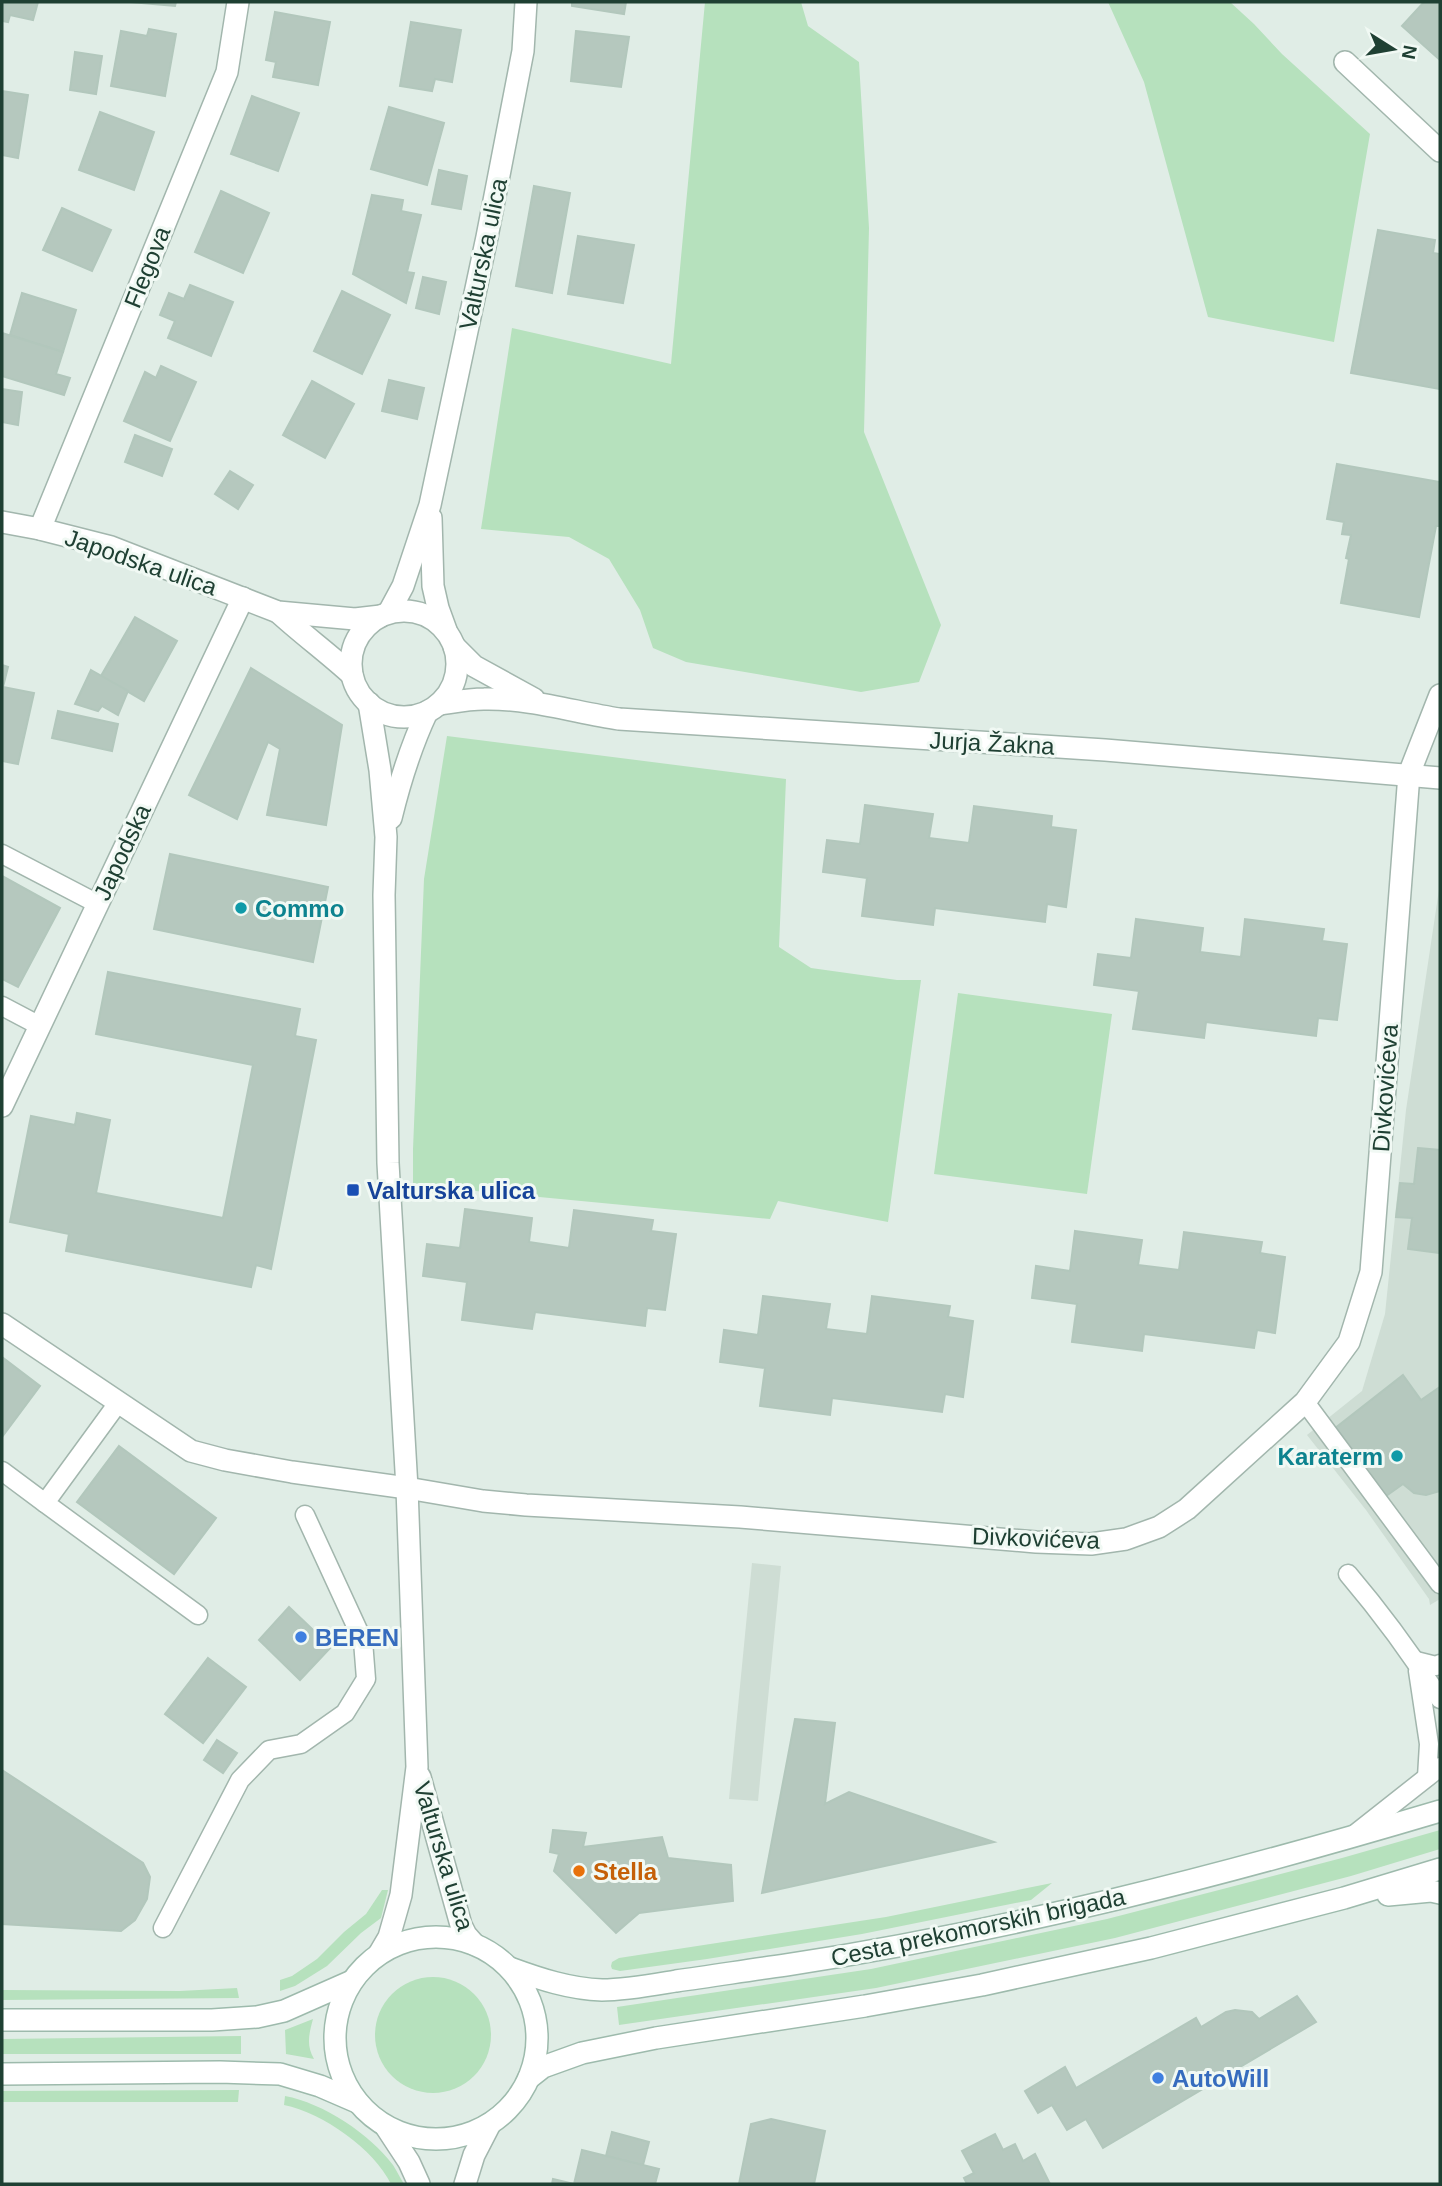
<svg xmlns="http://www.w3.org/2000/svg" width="1442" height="2186" viewBox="0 0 1442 2186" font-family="Arial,sans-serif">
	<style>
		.built { fill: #ceddd4 }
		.green { fill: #b6e1bd }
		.building { fill: #b5c8be; stroke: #b2c7bc; stroke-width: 2 }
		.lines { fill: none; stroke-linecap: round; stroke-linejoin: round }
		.service-casing { stroke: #a2b6ad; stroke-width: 21 }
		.minor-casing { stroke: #a2b6ad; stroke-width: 24 }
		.tertiary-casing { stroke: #a2b6ad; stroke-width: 24 }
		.secondary-casing { stroke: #9dbaac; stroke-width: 24 }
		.service { stroke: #fff; stroke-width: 18 }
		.minor { stroke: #fff; stroke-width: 21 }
		.tertiary { stroke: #fff; stroke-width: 21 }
		.secondary { stroke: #fff; stroke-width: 21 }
		.culture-dot { fill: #0f9aa8; stroke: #f1f9f4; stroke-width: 2.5 }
		.transit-dot { fill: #1a4fb4; stroke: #f1f9f4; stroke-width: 2.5 }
		.shop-dot { fill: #3f7fe0; stroke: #f1f9f4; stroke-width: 2.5 }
		.food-dot { fill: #e8710a; stroke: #f1f9f4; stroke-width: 2.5 }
		.labels { text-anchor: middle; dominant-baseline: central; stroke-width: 6; stroke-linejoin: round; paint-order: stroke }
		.street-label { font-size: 24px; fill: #1f4033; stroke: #f1f9f4 }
		.culture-label { font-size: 24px; font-weight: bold; fill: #0d838f; stroke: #f1f9f4; text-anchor: start }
		.transit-label { font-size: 24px; font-weight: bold; fill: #164399; stroke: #f1f9f4; text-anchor: start }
		.shop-label { font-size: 24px; font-weight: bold; fill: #366cbe; stroke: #f1f9f4; text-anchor: start }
		.food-label { font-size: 24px; font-weight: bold; fill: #c56008; stroke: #f1f9f4; text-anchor: start }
	</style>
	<rect width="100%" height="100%" fill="#e0ede6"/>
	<!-- built -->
	<g class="built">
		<polygon points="1440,883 1440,1599 1430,1605 1429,1599 1366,1510 1307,1435 1362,1391 1385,1314 1406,1110"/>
		<polygon points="752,1563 781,1566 758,1801 729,1799"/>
	</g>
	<!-- green -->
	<g class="green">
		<polygon points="705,2 801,2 808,26 859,62 869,228 864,432 941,625 919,682 861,692 686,662 653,648 640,610 609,559 569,537 481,529 512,328 671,364"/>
		<polygon points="1108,2 1230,2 1254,24 1282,54 1370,134 1334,342 1208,317 1144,82"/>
		<polygon points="447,736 786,779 779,947 811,968 897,980 921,980 888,1222 778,1201 770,1219 413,1185 413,1149 424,879"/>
		<polygon points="958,993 1112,1014 1087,1194 934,1174"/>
		<polygon points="1440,1830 1440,1849 1351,1876 1115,1938 876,1988 619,2025 617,2007 871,1969 1107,1919 1342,1858"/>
		<polygon points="1052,1883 1031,1900 862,1934 707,1959 620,1971 612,1969 611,1966 612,1962 619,1958 886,1917"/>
		<polygon points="382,1890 388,1890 381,1918 361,1933 327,1966 295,1986 280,1991 280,1980 292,1976 317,1959 344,1932 366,1914"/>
		<circle cx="433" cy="2035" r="58"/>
		<polygon points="237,1988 239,1998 2,2000 2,1990 180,1991"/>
		<path d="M 313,2019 C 309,2034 306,2045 314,2059 L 286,2054 L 285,2030 Z"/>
		<polygon points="241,2036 241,2054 2,2054 2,2039"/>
		<polygon points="239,2090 238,2102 2,2102 2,2091"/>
		<path d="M 285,2096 C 323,2103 370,2134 393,2165 C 397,2171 400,2178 404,2184 L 391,2184 C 374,2149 323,2113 284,2105 Z"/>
	</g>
	<!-- building -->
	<g class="building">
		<polygon points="2,2 38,2 33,20 10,15 8,22 2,21"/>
		<polygon points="130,2 176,2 175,6"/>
		<polygon points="572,2 626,2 624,14 572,6"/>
		<polygon points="1424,2 1440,2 1440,60 1402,26"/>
		<polygon points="275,12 330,22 318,85 273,77 276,62 266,60"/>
		<polygon points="411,22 461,30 452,82 435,79 432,91 400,86"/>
		<polygon points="149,29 176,34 165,96 111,86 121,31 147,36"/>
		<polygon points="576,31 629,37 621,87 571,81"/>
		<polygon points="75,52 102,56 96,94 70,90"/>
		<polygon points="2,91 28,95 18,158 2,155"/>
		<polygon points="252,96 299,113 278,171 231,154"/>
		<polygon points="389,107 444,123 427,185 371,169"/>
		<polygon points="100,112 154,132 134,190 79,170"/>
		<polygon points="439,170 467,176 461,209 432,204"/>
		<polygon points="534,186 570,193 552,293 516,286"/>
		<polygon points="221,191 269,213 243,273 195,252"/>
		<polygon points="372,195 403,200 401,211 421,215 407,272 414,273 406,303 353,274"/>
		<polygon points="62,208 111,230 92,271 43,250"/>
		<polygon points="1378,230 1435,240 1433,253 1440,254 1440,389 1351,373"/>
		<polygon points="578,236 634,245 623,303 568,294"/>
		<polygon points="423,277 446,282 439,314 416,308"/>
		<polygon points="190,285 233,302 211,356 168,338 175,321 160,315 169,293 184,299"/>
		<polygon points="342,291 390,315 362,374 314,351"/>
		<polygon points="22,293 76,310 63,352 10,335"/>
		<polygon points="2,333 63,352 56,374 70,378 64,395 2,376"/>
		<polygon points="161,366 196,382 170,441 124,421 145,372 156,378"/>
		<polygon points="389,380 424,388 417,419 382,411"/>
		<polygon points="312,381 354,404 325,458 283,435"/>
		<polygon points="2,389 22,392 18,425 2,422"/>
		<polygon points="135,435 172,449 162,476 125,462"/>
		<polygon points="1337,464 1440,482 1440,526 1436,526 1419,617 1341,603 1349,559 1346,558 1351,535 1342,534 1344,522 1327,519"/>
		<polygon points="230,471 253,485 238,509 215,494"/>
		<polygon points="135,617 177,641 144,701 101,676"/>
		<polygon points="2,665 8,667 3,687 34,693 18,764 2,761"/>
		<polygon points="251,668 342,725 326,825 267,815 280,749 268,742 237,819 189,795"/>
		<polygon points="91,670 128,691 118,715 102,706 98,711 75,704"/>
		<polygon points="58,711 118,724 112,751 52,738"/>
		<polygon points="865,805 933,814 929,838 969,843 974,806 1052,816 1051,827 1076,830 1066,907 1047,904 1045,922 935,908 933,925 862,916 867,878 823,872 827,840 860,844"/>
		<polygon points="170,854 328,887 313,962 154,929"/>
		<polygon points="2,876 60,908 18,987 2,979"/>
		<polygon points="1136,919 1203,928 1200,952 1241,957 1245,919 1324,929 1322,941 1347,944 1337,1020 1318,1018 1316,1036 1206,1022 1204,1038 1133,1029 1139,991 1094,985 1098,954 1131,958"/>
		<polygon points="108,972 300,1009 295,1036 316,1040 271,1269 256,1265 251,1287 66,1251 69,1234 10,1222 31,1116 75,1125 77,1113 110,1120 96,1193 223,1218 253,1065 96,1034"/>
		<polygon points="1418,1148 1440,1150 1440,1253 1408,1249 1412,1218 1396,1217 1400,1183 1414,1184"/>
		<polygon points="465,1209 532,1218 529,1242 569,1248 574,1210 653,1220 651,1231 676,1234 665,1310 647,1308 645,1326 535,1312 532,1329 462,1320 467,1282 423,1276 427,1244 460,1248"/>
		<polygon points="1075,1231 1142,1240 1138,1265 1179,1270 1184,1232 1262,1242 1260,1253 1285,1257 1275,1333 1257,1330 1254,1348 1144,1334 1142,1351 1072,1342 1077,1304 1032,1298 1036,1266 1070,1271"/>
		<polygon points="763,1296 830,1304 826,1329 867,1334 872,1296 950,1306 948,1317 973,1321 963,1397 945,1394 942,1412 832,1398 830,1415 760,1406 765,1368 720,1362 724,1330 758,1335"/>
		<polygon points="2,1357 40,1386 2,1437"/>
		<polygon points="1403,1375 1421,1400 1440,1387 1440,1491 1426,1495 1414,1493 1403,1484 1383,1498 1334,1429"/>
		<polygon points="119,1446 216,1518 174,1574 77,1502"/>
		<polygon points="289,1607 331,1647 300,1680 259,1640"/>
		<polygon points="208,1658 246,1687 203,1743 165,1714"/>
		<polygon points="795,1719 835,1723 825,1804 849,1792 994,1842 762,1893"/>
		<polygon points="217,1740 237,1753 223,1773 204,1760"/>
		<polygon points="2,1770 143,1863 150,1877 147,1899 135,1920 121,1931 2,1924"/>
		<polygon points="553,1830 586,1833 583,1847 662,1837 668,1858 731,1865 733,1901 639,1913 616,1933 554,1871 559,1854 550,1852"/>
		<polygon points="1297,1996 1316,2022 1103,2148 1086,2119 1067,2130 1052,2105 1038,2113 1025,2091 1065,2067 1076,2088 1196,2018 1201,2027 1226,2012 1235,2010 1252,2012 1259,2019"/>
		<polygon points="771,2119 825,2131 814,2184 739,2184 751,2124"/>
		<polygon points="612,2132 649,2142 643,2165 606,2156"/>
		<polygon points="995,2134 1003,2150 1015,2144 1023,2161 1035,2154 1050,2184 967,2184 964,2178 974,2173 962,2151"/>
		<polygon points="582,2150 659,2169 655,2184 574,2184"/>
		<polygon points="553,2179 574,2184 575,2184 552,2184"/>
	</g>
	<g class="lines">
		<defs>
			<g id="service">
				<polyline points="2,854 98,904"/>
				<polyline points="2,1006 40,1026"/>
				<polyline points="1305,1402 1440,1584"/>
				<polyline points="118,1403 45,1503 198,1615"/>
				<polyline points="2,1471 45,1503"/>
				<path d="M 1348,1574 C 1382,1614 1412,1655 1440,1699"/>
				<polyline points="1416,1661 1436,1666 1440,1664"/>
				<polyline points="1418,1671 1429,1744 1427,1777"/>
				<polyline points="1355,1834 1440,1767"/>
				<polyline points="163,1928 240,1780 269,1750 301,1744 345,1713 366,1679 363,1641 305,1515"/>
			</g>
			<g id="minor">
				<polyline points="1345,62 1440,151"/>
				<polyline points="40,529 227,72 238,2"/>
				<polyline points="454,646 474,666 534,699"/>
				<path d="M 440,704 C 454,702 469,699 484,699 C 529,698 574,712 619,719 L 1105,750 L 1440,778"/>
				<polyline points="2,1106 243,598"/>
				<polyline points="2,1324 191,1451 225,1460 292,1472 407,1488 483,1501 526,1505 740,1517 1036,1542 1091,1544 1126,1539 1159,1527 1187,1509 1305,1402 1349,1342 1371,1272 1409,774 1440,695"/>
			</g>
			<g id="tertiary">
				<polyline points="431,518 433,586 438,608 446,630"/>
				<polyline points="2,522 40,529 111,547 278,612 355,619 381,616"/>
				<circle cx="404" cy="664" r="53"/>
				<path d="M 278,612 C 302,634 328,653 352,675"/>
				<polyline points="389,612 403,586 430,505 487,237 523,51 526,2"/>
				<polyline points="369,703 380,770 386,837 384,895 388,1163 407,1488 417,1767 401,1895 389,1937 379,1954"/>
				<path d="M 391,818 C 400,781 411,746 427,712"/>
				<polyline points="420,1777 461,1925 466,1935 474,1944"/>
				<polyline points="386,2127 409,2162 419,2184"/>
				<polyline points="465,2184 474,2155 490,2124"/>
			</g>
			<g id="secondary">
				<polyline points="1388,1895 1431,1891 1440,1893"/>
				<circle cx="436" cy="2038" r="101"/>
				<path d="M 510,1968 C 540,1979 570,1989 602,1990 C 626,1990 652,1985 676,1981 C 713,1976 749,1970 786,1965 C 1008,1931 1225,1875 1440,1811"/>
				<polyline points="2,2020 212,2020 257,2017 284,2011 352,1981"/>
				<polyline points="2,2074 220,2072 280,2074 320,2086 357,2102"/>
				<polyline points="529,2078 543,2067 582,2053 656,2038 865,2006 982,1985 1151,1948 1344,1898 1440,1869"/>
			</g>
		</defs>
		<!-- service casing -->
		<use href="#service" class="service-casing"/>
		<!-- minor casing -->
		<use href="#minor" class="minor-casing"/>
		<!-- tertiary casing -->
		<use href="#tertiary" class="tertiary-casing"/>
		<!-- secondary casing -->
		<use href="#secondary" class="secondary-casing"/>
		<!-- service -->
		<use href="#service" class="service"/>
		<!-- minor -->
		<use href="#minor" class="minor"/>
		<!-- tertiary -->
		<use href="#tertiary" class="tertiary"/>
		<!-- secondary -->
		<use href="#secondary" class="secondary"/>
	</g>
	<!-- markers -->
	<g class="culture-dot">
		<circle cx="241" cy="908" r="7"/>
		<circle cx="1397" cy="1456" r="7"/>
	</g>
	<rect class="transit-dot" x="346" y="1183" width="14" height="14" rx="3.5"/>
	<g class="shop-dot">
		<circle cx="301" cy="1637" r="7"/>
		<circle cx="1158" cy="2078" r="7"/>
	</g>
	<circle class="food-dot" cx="579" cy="1871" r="7"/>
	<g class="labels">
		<!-- street labels -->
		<g class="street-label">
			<text transform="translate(483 254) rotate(-78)">Valturska ulica</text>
			<text transform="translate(147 267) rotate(-68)">Flegova</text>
			<text transform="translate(141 562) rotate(19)">Japodska ulica</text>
			<text transform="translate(992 743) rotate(3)">Jurja Žakna</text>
			<text transform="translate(122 852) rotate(-65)">Japodska</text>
			<text transform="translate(1385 1088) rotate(-86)">Divkovićeva</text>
			<text transform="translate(1036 1538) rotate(2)">Divkovićeva</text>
			<text transform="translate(444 1856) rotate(73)">Valturska ulica</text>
			<text transform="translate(978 1927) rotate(-12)">Cesta prekomorskih brigada</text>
		</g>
		<!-- culture labels -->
		<g class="culture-label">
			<text x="255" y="908">Commo</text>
			<text x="1383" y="1456" text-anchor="end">Karaterm</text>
		</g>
		<!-- transit labels -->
		<g class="transit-label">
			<text x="367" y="1190">Valturska ulica</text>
		</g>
		<!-- shop labels -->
		<g class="shop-label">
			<text x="315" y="1637">BEREN</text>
			<text x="1172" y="2078">AutoWill</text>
		</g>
		<!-- food labels -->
		<g class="food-label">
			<text x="593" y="1871">Stella</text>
		</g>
	</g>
	<!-- border -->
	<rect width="1442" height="2186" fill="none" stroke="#1f4033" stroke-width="7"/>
	<!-- north arrow -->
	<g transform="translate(1393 49) rotate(101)" stroke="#f1f9f4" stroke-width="5" paint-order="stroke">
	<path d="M0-5L12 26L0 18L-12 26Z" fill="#1f4033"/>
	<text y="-10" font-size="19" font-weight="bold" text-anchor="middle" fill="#1f4033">N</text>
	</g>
</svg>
